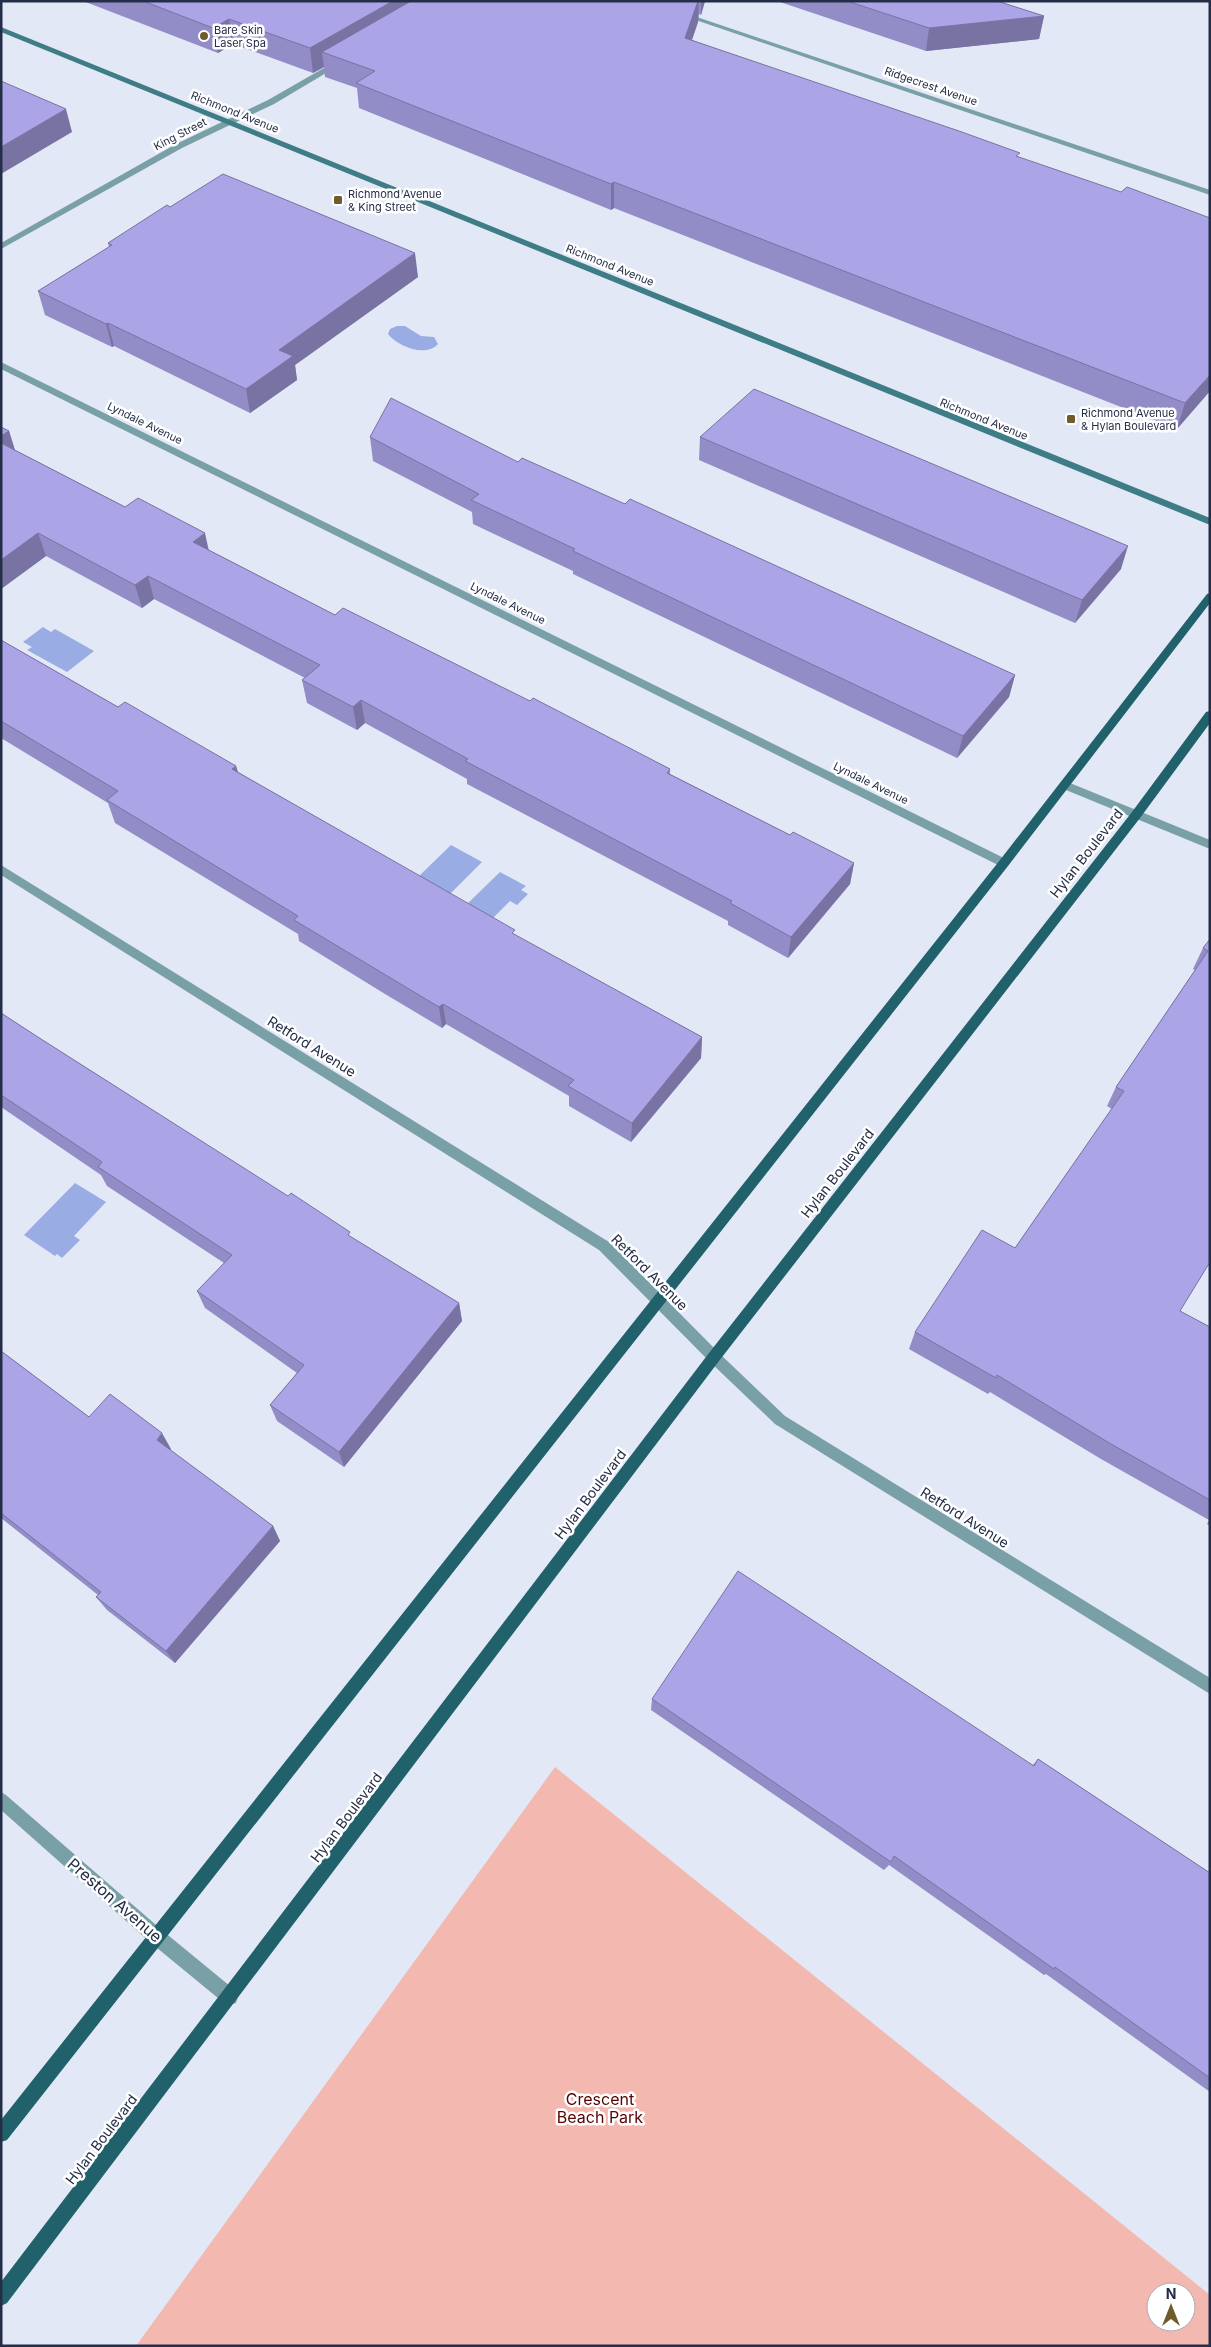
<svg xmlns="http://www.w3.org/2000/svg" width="1211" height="2347" viewBox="0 0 1211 2347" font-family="Inter,sans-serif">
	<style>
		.green { fill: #f3b9b0; fill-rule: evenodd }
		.water { fill: #99ade4 }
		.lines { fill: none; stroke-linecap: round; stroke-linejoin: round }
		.service { fill: #7aa0a7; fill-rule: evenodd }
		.minor { fill: #7aa0a7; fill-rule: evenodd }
		.secondary { fill: #3f7d86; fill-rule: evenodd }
		.primary { fill: #21616b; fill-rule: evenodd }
		.wall { fill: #938dc7 }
		.shaded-wall { fill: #7873a2 }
		.building { fill: #aba4e7; stroke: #7873a2 }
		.poi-dot { fill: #6f5c2b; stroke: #fff; stroke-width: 2 }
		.labels { text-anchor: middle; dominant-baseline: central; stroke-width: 5; stroke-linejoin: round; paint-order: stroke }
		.far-poi-label { font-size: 11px; fill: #252e48; stroke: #fff; text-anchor: start }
		.far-street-label { font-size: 11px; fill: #252e48; stroke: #fff }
		.street-label { font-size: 14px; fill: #252e48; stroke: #fff }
		.near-street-label { font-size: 16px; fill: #252e48; stroke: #fff }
		.near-park-label { font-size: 16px; fill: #550403; stroke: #fff }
	</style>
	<rect width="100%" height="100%" fill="#e3e8f6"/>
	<!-- green -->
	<path class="green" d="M 555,1767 L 1210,2295 L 1210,2346 L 136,2346 ZM 1156,2292 L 1186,2292 L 1186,2322 L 1156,2322 Z"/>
	<!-- water -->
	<g class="water">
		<path d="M 397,326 L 405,326 L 421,336 L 434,337 L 438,344 C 426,358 397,346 388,334 L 390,329 Z"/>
		<polygon points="43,627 51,632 55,629 94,651 67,672 27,650 32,647 23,642"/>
		<polygon points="451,845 482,862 448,896 417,878"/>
		<polygon points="500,872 526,886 521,890 528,894 517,905 510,901 490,921 464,907"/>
		<polygon points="75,1183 106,1202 74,1236 80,1240 62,1258 57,1254 55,1256 24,1235"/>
	</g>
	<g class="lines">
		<!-- service -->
		<polygon class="service" points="1065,781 1210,840 1210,849 1061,788 1060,785 1061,782"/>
		<!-- minor -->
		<g class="minor">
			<polygon points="681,13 685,13 1210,190 1210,195 681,15"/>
			<polygon points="336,61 343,63 274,104 182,148 1,249 1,243 176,144 268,100"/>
			<polygon points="1,362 1008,860 1010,863 1004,867 1000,866 1,369"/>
			<polygon points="1,865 609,1242 719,1353 785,1416 1210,1678 1210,1694 775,1424 709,1361 599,1250 1,875"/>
			<polygon points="1,1792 6,1795 163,1931 236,1991 238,1997 236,2003 230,2005 224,2003 151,1943 1,1810"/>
		</g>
		<!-- secondary -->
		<polygon class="secondary" points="1,27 1210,518 1210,525 1,32"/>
		<!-- primary -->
		<g class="primary">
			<polygon points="1210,593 1210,603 1008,866 7,2140 1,2142 1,2120 1000,860 1207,594"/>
			<polygon points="1210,711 1210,723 1140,818 719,1361 7,2303 1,2306 1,2282 709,1353 1132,812 1206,712"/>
		</g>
	</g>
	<!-- wall -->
	<g class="wall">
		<polygon points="83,1 705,1 701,15 699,14 698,22 692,40 1019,157 1210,391 1177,429 614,208 611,210 359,108 357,88 325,77 324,67 313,73 233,44 218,53"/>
		<polygon points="777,1 997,1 1044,16 1039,39 926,51"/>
		<polygon points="170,207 418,277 295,365 297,380 250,413 114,346 112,347 45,315 38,291 109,247 108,243"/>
		<polygon points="1,427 9,431 15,450 335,615 530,701 670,769 670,774 790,835 854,863 850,884 788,958 728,925 728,921 467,784 467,779 365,723 357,730 307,703 302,680 305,678 154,599 142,608 46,556 1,589"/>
		<polygon points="370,437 518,462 625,504 1015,675 1009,697 957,758 573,574 573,571 473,524 472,512 373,461"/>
		<polygon points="700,437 1121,569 1075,623 699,460"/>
		<polygon points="1,640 118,707 236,766 238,772 515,935 702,1037 701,1058 631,1142 569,1106 569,1096 446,1024 442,1028 385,994 299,941 298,934 115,823 108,803 1,738"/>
		<polygon points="1210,939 1180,1311 1210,1327 1210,1526 1207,1524 1209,1520 1101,1459 990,1392 988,1394 909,1349 915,1332 1015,1248 1112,1109 1107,1106 1116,1087 1195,970 1193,969 1203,948"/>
		<polygon points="1,1013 41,1039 351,1237 459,1303 462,1321 344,1467 277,1421 270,1405 297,1373 205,1308 197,1291 224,1263 107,1186 101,1175 1,1107"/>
		<polygon points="1,1351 89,1417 171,1449 170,1450 273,1526 280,1541 175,1663 107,1610 96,1597 98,1595 1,1518"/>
		<polygon points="652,1699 1033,1765 1038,1759 1210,1873 1210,2092 1046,1974 1044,1975 889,1865 884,1870 651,1710"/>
	</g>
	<!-- shaded-wall -->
	<g class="shaded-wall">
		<polygon points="393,1 440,1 322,52 324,67 313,73 310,48"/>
		<polygon points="698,1 699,1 698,22 684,63 685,38"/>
		<polygon points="701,1 705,1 701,15"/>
		<polygon points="1044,16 1039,39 926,51 929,28"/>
		<polygon points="229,19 233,44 218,53 213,28"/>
		<polygon points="66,109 72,132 1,174 1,147"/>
		<polygon points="614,182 614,208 611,210 611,184"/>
		<polygon points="415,253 418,277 295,365 297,380 250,413 246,389 279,350"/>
		<polygon points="108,323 114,346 112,347 106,324"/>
		<polygon points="1210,375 1210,391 1177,429 1185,403"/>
		<polygon points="9,431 16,454 1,458 1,436"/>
		<polygon points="38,533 46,556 1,589 1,560"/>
		<polygon points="205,533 210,556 193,542"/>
		<polygon points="1128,546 1121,569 1075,623 1082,600"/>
		<polygon points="148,576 154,599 142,608 135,585"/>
		<polygon points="1015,675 1009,697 957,758 963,736"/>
		<polygon points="361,700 365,723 357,730 353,707"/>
		<polygon points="236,766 242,788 232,769"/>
		<polygon points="854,863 850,884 788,958 791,937"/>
		<polygon points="443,1004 446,1024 442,1028 439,1007"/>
		<polygon points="702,1037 701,1058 631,1142 632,1123"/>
		<polygon points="459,1303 462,1321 344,1467 339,1452"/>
		<polygon points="162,1433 171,1449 166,1455 157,1440"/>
		<polygon points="273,1526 280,1541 175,1663 166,1651"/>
	</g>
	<!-- building -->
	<g class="building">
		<polygon points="143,1 393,1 310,48 229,19 213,28"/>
		<polygon points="411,1 698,1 685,38 959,131 1020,153 1016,156 1121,192 1127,187 1210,218 1210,375 1185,403 614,182 611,184 356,83 375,71 322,52"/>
		<polygon points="847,1 997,1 1044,16 929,28"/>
		<polygon points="1,81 66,109 1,147"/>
		<polygon points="223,174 415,253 279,350 293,356 246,389 108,323 106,324 38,291 112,245 108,243 167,205 170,207"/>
		<polygon points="754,389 1128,546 1082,600 700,437"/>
		<polygon points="391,398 518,462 522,458 625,504 630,499 1015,675 963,736 573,551 575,549 471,500 479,494 370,437"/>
		<polygon points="1,427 9,431 1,436"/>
		<polygon points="1,443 125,507 138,498 205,533 193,542 335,615 343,608 530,701 533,698 670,769 667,773 790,835 793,832 854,863 791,937 730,903 732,901 465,761 468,759 361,700 353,707 302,680 320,665 148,576 135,585 38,533 1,560"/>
		<polygon points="1,640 118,707 125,702 236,766 232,769 515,930 512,933 702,1037 632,1123 568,1086 574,1080 443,1004 439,1007 294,920 298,916 107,800 118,791 1,721"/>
		<polygon points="1210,939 1210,1262 1180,1311 1210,1327 1210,1500 1111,1444 997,1375 996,1378 915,1332 982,1230 1015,1248 1124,1091 1116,1087 1208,951 1203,948"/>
		<polygon points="1,1013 41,1039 288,1196 291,1193 350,1232 348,1235 459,1303 339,1452 270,1405 304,1365 197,1291 232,1255 98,1167 102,1162 1,1095"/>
		<polygon points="1,1351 89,1417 110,1394 162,1433 157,1440 273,1526 166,1651 96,1597 101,1592 1,1513"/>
		<polygon points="738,1571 1034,1766 1038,1759 1210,1873 1210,2078 1055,1967 1054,1969 894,1856 891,1862 652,1699"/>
	</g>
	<!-- markers -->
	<g class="poi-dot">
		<circle cx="204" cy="36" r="5"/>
		<rect x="333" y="195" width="10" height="10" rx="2.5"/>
		<rect x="1066" y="414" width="10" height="10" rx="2.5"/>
	</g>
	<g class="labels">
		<!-- far-poi labels -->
		<g class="far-poi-label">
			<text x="214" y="30">Bare Skin<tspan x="214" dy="13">Laser Spa</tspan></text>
			<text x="348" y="194">Richmond Avenue<tspan x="348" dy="13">&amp; King Street</tspan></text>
			<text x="1081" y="413">Richmond Avenue<tspan x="1081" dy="13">&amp; Hylan Boulevard</tspan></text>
		</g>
		<!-- far-street labels -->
		<g class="far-street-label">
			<text transform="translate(931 86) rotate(19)">Ridgecrest Avenue</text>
			<text transform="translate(235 112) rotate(22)">Richmond Avenue</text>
			<text transform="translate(180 134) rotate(-27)">King Street</text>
			<text transform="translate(610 265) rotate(22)">Richmond Avenue</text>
			<text transform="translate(984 419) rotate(22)">Richmond Avenue</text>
			<text transform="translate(145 423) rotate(26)">Lyndale Avenue</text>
			<text transform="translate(508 603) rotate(26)">Lyndale Avenue</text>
			<text transform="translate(871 783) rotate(26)">Lyndale Avenue</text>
		</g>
		<!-- street labels -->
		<g class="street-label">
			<text transform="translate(1086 853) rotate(-52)">Hylan Boulevard</text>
			<text transform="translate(312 1046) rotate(32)">Retford Avenue</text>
			<text transform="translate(837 1173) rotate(-52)">Hylan Boulevard</text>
			<text transform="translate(650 1272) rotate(45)">Retford Avenue</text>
			<text transform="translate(590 1494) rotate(-53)">Hylan Boulevard</text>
			<text transform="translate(965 1517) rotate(32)">Retford Avenue</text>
			<text transform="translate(346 1817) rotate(-53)">Hylan Boulevard</text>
			<text transform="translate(101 2139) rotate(-53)">Hylan Boulevard</text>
		</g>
		<!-- near-street labels -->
		<g class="near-street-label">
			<text transform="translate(115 1900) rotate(41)">Preston Avenue</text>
		</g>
		<!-- near-park labels -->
		<g class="near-park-label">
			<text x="600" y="2099">Crescent<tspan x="600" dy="18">Beach Park</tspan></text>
		</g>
	</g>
	<!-- border -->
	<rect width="1211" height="2347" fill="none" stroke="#252e48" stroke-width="5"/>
	<!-- north arrow -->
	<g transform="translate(1171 2307)"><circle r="24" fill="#ffffff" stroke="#a8abb6"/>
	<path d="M0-4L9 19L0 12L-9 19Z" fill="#6f5c2b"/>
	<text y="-8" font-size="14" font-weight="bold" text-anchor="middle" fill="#252e48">N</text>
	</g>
</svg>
